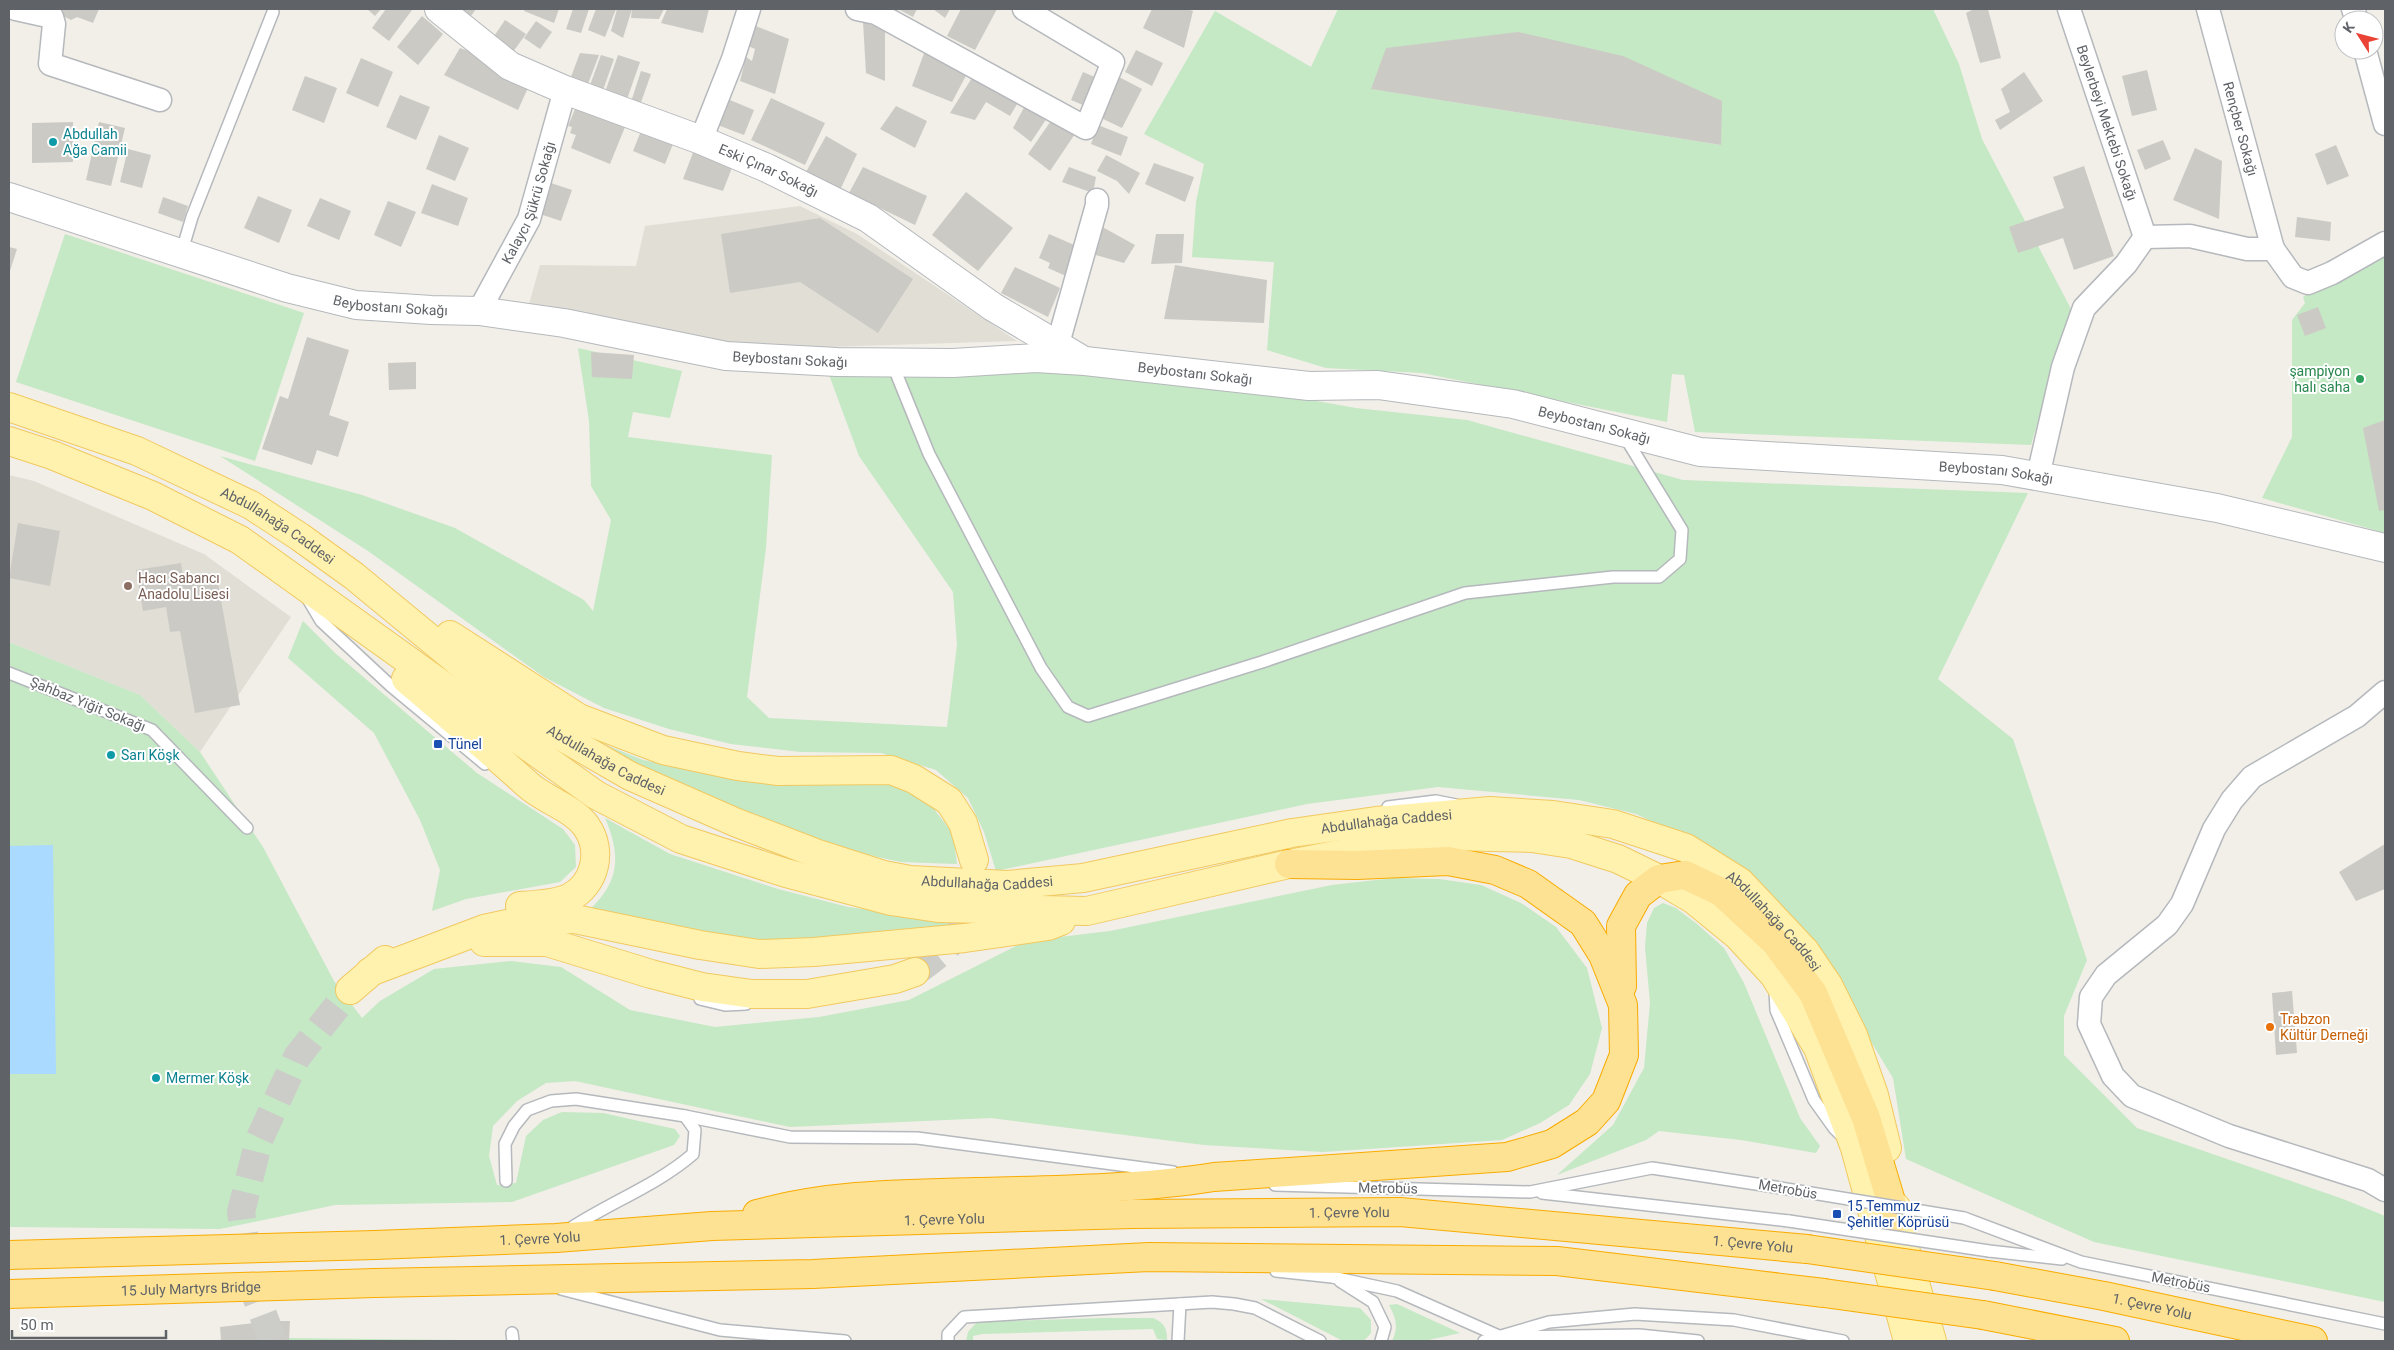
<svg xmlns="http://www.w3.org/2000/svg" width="2394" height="1350" viewBox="0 0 2394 1350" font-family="Roboto,sans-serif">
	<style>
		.education { fill: #e1ded6 }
		.green { fill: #c5e8c5; fill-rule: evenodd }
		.water { fill: #aadaff }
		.building { fill: #cccac5 }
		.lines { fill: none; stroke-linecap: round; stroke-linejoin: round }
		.primary-tunnel { stroke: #ccccc8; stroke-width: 28; stroke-dasharray: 28 14; stroke-linecap: butt }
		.service-casing { stroke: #b5b8bc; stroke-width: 14 }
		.minor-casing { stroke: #b5b8bc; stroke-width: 25 }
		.tertiary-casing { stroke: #b5b8bc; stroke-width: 30 }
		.primary-casing { stroke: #f2c960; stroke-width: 30 }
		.motorway-casing { stroke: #f9ab00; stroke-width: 30 }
		.service { stroke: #fff; stroke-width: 11 }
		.minor { stroke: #fff; stroke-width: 22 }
		.tertiary { stroke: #fff; stroke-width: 28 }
		.primary { stroke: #fff2af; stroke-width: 28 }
		.motorway { stroke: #fde293; stroke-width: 28 }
		.service-bridge-casing { stroke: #b5b8bc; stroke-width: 14; stroke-linecap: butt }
		.motorway-bridge-casing { stroke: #f9ab00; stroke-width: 30; stroke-linecap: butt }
		.service-bridge { stroke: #fff; stroke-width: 11 }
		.motorway-bridge { stroke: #fde293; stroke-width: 28 }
		.culture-dot { fill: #0f9aa8; stroke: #fff; stroke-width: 2 }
		.leisure-dot { fill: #2e9e5b; stroke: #fff; stroke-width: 2 }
		.education-dot { fill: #8d6e63; stroke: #fff; stroke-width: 2 }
		.transit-dot { fill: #1a4fb4; stroke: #fff; stroke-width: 2 }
		.food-dot { fill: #e8710a; stroke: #fff; stroke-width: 2 }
		.labels { text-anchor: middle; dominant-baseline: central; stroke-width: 4; stroke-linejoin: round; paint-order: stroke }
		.street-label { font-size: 14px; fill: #5f6368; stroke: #fff }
		.culture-label { font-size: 14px; fill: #0d838f; stroke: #fff; text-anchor: start }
		.leisure-label { font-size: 14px; fill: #27864d; stroke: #fff; text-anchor: end }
		.education-label { font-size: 14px; fill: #785e54; stroke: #fff; text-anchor: start }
		.transit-label { font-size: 14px; fill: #164399; stroke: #fff; text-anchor: start }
		.food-label { font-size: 14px; fill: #c56008; stroke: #fff; text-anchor: start }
	</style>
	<rect width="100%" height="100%" fill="#f1efe8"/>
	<!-- education -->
	<g class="education">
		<polygon points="800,206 857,234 1017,341 733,350 529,304 540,265 636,266 645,226"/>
		<polygon points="9,475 34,481 204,554 291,617 200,752 140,695 9,642"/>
	</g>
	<!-- green -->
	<g class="green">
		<path d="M 1338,9 L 1933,9 L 1959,64 L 1982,139 L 2071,309 L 2031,445 L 1695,432 L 1684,375 L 1672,374 L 1667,422 L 1422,373 L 1326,368 L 1267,350 L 1274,262 L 1192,257 L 1196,202 L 1204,164 L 1144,134 L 1215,11 L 1311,67 ZM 1372,89 L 1721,101 L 1721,145 Z"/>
		<polygon points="65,234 304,313 255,461 16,382"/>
		<polygon points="2385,246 2385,533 2262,498 2292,437 2292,320 2305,303 2303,297"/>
		<polygon points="578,348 682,371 670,418 633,412 628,437 772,455 766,548 747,697 769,718 947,727 957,645 953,592 859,456 828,372 1135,369 1356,408 1467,420 1683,480 2028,493 1938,679 2013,739 2087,960 2064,1016 2064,1055 2137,1128 2343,1199 2385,1216 2385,1302 2094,1242 1906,1159 1893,1078 1833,979 1690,839 1636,814 1579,800 1438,787 1307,804 996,871 984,832 968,798 936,770 881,753 801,752 731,744 669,729 604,708 544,677 368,551 220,456 362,495 455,528 584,600 593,611 611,520 591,486 589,421"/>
		<polygon points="303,621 335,653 477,773 563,829 575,845 576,867 560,882 466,899 432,911 440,870 420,820 374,733 288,658"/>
		<polygon points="9,642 140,695 200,752 263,847 334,981 362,1018 380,1001 434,969 511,961 561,967 630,1010 715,1027 819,1017 909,1000 1026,941 1110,931 1332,885 1394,878 1439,879 1481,885 1521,903 1556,927 1587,968 1602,1028 1590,1074 1569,1105 1540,1123 1502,1140 1323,1152 1204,1145 991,1118 790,1127 575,1081 546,1083 517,1101 493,1126 489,1156 497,1185 516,1183 526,1136 543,1120 562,1112 603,1113 675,1129 680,1136 674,1145 512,1202 335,1205 220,1229 9,1227"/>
		<polygon points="566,729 643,760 727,777 886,780 912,789 934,809 953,834 957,864 901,862 832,847 758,824"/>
		<path d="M 605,818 L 670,854 L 778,889 L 848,907 L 969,924 L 779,945 L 584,915 C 618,885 623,860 605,818 Z"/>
		<polygon points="1663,903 1676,908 1697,924 1724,948 1744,983 1800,1118 1820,1146 1816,1153 1741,1140 1659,1131 1646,1140 1557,1175 1613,1125 1644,1068 1650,1003 1645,947 1647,923 1654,908"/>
		<polygon points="1261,1299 1360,1308 1371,1320 1371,1333 1364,1341 1343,1341"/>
		<path d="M 1397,1304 L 1460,1333 L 1424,1341 L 1392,1341 C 1399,1327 1396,1318 1389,1305 Z"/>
		<path d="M 1103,1318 L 1153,1318 C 1165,1323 1167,1329 1167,1340 L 1157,1339 L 1153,1329 L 982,1334 L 973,1336 L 973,1341 L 966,1341 L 968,1332 L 977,1322 Z"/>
		<polygon points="285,1338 463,1340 463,1341 286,1341"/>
	</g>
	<!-- water -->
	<polygon class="water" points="53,845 56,1074 9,1074 9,846"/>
	<!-- building -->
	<g class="building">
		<polygon points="49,9 99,9 93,23 77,17 71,20"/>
		<polygon points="367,9 381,9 375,16"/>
		<polygon points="386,9 412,10 389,41 372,28"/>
		<polygon points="450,9 476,9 468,20"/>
		<polygon points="525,9 559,9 554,23 524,11"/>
		<polygon points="573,9 589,9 581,33 566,29"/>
		<polygon points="596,9 616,9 605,37 588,30"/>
		<polygon points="617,9 632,9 623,38 611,31"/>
		<polygon points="632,9 664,9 659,19 631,18"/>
		<polygon points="667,9 709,9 703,33 661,23"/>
		<polygon points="898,9 917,9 913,17"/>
		<polygon points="933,9 950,9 945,18"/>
		<polygon points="961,9 997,9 975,50 947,36"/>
		<polygon points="1152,9 1187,9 1193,11 1184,48 1143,28"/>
		<polygon points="1974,9 1988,9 2001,58 1980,63 1966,13"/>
		<polygon points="422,16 443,34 418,65 397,47"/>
		<polygon points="505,20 526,34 510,56 490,42"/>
		<polygon points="536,21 552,32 540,49 524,38"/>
		<polygon points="863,22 885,29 885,81 866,73"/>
		<polygon points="753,25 789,39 775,94 740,81 746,57 752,61 755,49 748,46"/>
		<polygon points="1518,32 1623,56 1722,101 1721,145 1371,89 1386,48"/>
		<polygon points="460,48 480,55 532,79 518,110 444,75"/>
		<polygon points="926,48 969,70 952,102 912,86"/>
		<polygon points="1136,50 1163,63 1152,86 1125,72"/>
		<polygon points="580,53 599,55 586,89 569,82"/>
		<polygon points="601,55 614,59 602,93 589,88"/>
		<polygon points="618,55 640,62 626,102 604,95"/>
		<polygon points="361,58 393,72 378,107 346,93"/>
		<polygon points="2147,70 2157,110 2132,116 2122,76"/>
		<polygon points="641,71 651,74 639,108 630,105"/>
		<polygon points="1083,72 1102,80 1090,108 1071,100"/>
		<polygon points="2024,72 2043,101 2000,130 1995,120 2010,112 2001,89"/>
		<polygon points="975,73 1020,99 1010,116 986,102 975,120 950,113"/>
		<polygon points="305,76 337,88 324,123 292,110"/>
		<polygon points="1119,77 1142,89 1122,128 1099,117"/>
		<polygon points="400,95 430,107 416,140 386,127"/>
		<polygon points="725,98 754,110 744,135 715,124"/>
		<polygon points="771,98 825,123 805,165 751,140"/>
		<polygon points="1028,100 1051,112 1031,142 1013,128"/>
		<polygon points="578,102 627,122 610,164 571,148 576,135 570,133 572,127 568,126"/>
		<polygon points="896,106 927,121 915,148 880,129"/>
		<polygon points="1055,115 1081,125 1050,171 1028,154"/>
		<polygon points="73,122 73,162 32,163 32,123"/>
		<polygon points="99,122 125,128 111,186 86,180"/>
		<polygon points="1098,125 1128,137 1121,156 1091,144"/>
		<polygon points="641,131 673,144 665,164 633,151"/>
		<polygon points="439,135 469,148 455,181 426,169"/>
		<polygon points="826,136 857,154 840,190 806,172"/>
		<polygon points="2163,140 2171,159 2145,170 2137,150"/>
		<polygon points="2336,145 2349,176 2327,185 2315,154"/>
		<polygon points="2195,148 2222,161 2219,219 2173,200"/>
		<polygon points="128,149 151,155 142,188 120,182"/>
		<polygon points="694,150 733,165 723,191 683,179"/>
		<polygon points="1106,155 1140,173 1129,194 1117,181 1097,171"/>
		<polygon points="1154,163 1194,177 1185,202 1145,184"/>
		<polygon points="2084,166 2114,256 2074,270 2063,238 2018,253 2009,227 2064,208 2053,177"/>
		<polygon points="863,167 927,196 915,225 849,193"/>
		<polygon points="1069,167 1096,177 1093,193 1062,182"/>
		<polygon points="551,183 572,190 561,221 540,214"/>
		<polygon points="432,184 468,198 458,226 421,213"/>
		<polygon points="966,192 1013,228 978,271 932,235"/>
		<polygon points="258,196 292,210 279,243 244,228"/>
		<polygon points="163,197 188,206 183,222 158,213"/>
		<polygon points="320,198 351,211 339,240 307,226"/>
		<polygon points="388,201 416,212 401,247 374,235"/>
		<polygon points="2297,217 2331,222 2330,241 2295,237"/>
		<polygon points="820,218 913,279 878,333 800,282 730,293 721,234"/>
		<polygon points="1097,224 1135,245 1124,263 1085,252"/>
		<polygon points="1049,234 1079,247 1066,276 1048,268 1050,263 1039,258"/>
		<polygon points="1156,234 1184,234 1182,263 1151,264"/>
		<polygon points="9,247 17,249 9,274"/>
		<polygon points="1175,265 1267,280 1264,323 1164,319"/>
		<polygon points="1015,267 1060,288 1048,317 1001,293"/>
		<polygon points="2318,307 2326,328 2305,336 2297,315"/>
		<polygon points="307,337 349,350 329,415 349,422 338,457 317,450 312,465 262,449 280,396 288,399"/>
		<polygon points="591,352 634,355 632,379 592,377"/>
		<polygon points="416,362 416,389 389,390 388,363"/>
		<polygon points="2385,420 2385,510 2379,511 2363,428"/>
		<polygon points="18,523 60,531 50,586 9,578"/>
		<polygon points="181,563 184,583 217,578 240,705 195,713 180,631 170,632 166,607 143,611 136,570"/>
		<polygon points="2385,844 2385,889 2356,901 2339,872"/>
		<polygon points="2292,991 2297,1053 2276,1055 2272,993"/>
		<polygon points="270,1321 272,1341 221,1341 220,1327"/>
		<polygon points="275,1321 290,1321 289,1341 275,1341"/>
	</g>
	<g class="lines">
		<!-- primary-tunnel -->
		<g class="primary-tunnel">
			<path d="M 915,972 C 944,952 976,926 975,887"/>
			<polyline points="273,1341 251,1283 241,1212 259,1140 297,1057 350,990"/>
		</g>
		<defs>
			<g id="service">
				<polyline points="181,254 192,217 273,12"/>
				<polyline points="892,363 929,454 1041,668 1068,707 1088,716 1262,662 1465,593 1613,577 1659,577 1680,559 1682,530 1625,437"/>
				<polyline points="308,599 321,621 391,686 485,764"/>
				<polyline points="9,673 152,730 247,828"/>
				<polyline points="1388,807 1436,801 1456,805"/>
				<polyline points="1775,991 1776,1010 1814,1100 1834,1128 1842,1136"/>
				<polyline points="700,999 725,1005 746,1004"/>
				<polyline points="506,1181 505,1144 514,1126 527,1110 551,1101 576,1099 685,1116 790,1137 917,1138 1173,1172"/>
				<polyline points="1275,1185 1530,1192 1652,1168 1769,1186"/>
				<polyline points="1542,1193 1789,1221"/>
				<polyline points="1964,1218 2081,1262 2385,1324"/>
				<path d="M 568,1230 C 608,1203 656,1186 693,1154 L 695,1130 L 685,1116"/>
				<polyline points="1989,1251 2062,1259"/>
				<polyline points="1276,1271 1332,1277 1397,1291 1501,1337 1639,1335 1698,1341"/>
				<polyline points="1340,1281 1373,1302 1385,1327 1381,1341"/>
				<polyline points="561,1289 720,1330 845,1341"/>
				<polyline points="512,1333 513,1341"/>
				<polyline points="948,1341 948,1334 964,1317 1212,1302 1234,1304 1255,1308 1320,1341"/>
				<polyline points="1178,1341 1180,1304"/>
				<polyline points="1484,1341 1549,1322 1635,1314 1734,1320 1843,1341"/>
			</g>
			<g id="minor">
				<polyline points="16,9 52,17 54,24 50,64 160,100"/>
				<polyline points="857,9 876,13 1086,128 1113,62 1024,9"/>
				<path id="s1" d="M 2069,9 L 2145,237"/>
				<path id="s2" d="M 2208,9 L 2273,249"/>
				<polyline points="2353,9 2357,20"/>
				<polyline points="2365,50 2385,124"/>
				<polyline points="701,140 733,59 749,9"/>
				<polyline points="2145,237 2190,236 2247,249 2273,249 2293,277 2308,283 2332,273 2385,243"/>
				<path id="s3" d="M 479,311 L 529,219 L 565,90"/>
				<polyline points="1057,347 1097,205 1097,200"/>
				<polyline points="2038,476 2063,367 2084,308 2126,264 2145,237"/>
				<polyline points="2385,692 2357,716 2252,777 2232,800 2214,829 2182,904 2167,925 2106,975 2091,997 2089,1024 2113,1076 2132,1096 2229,1136 2368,1180 2385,1190"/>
			</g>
			<g id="tertiary">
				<path id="s4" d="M 439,9 L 510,66 L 565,90 L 701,140 L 767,168 L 868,218 L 993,307 L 1079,358"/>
				<path id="s5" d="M 9,197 L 287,288 L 356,305 L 431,310 L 479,311 L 564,323 L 726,356 L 837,362 L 953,363 L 1036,358 L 1085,361 L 1309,386 L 1378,385 L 1513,404 L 1700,452 L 2002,470 L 2217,508 L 2385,548"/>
			</g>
			<g id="primary">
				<path id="s6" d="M 9,407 L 137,451 L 251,505 L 300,537 L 354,576 L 484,683 L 547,728 L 630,776 L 737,823 L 818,854 L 884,875 L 910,880 L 1007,885 L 1083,878 L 1292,833 L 1376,821 L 1490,811 L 1553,815 L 1613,824 L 1686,848 L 1740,882 L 1805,951 L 1828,985 L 1853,1035 L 1874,1095 L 1887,1148"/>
				<polyline points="9,441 52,455 153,496 240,540 596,795 681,839 786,873 891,901 938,908 1087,911 1289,864 1397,843 1445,836 1532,838 1571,844 1618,859 1659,879 1694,900 1738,936 1774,975 1796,1011 1818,1048 1855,1148 1908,1341"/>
				<polyline points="450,635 579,718 663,750 738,766 778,771 891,770 914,779 949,801 963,823 974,860"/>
				<path d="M 406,679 C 447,714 487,748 527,784 C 544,800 572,807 586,826 C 603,850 596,884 569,898 C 556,904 535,905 520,906"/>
				<polyline points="484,942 547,942 651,974 702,987 752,994 807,994 895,979 915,972"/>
				<polyline points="370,972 484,929 525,920 575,919 700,945 759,954 814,952 965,938 1048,926 1061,921"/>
				<polyline points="350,990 385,960"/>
				<polyline points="1896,1207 1896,1218 1932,1341"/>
			</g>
			<g id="motorway">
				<polyline points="1622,986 1621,926 1638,895 1659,879 1685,875 1721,892 1775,942 1813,993 1866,1118 1896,1218"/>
				<path d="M 757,1214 C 829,1194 902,1194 976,1192 C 1053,1190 1139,1189 1214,1177 L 1507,1157 L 1552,1144 L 1587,1122 L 1606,1101 L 1624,1055 L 1623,1005 L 1603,955 L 1583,923 L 1528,884 L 1495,870 L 1448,861 L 1357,865 L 1289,864"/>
				<path id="s7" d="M 375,1245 L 556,1238 L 712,1226 L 1132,1214 L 1400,1212 L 1807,1249"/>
				<path id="s8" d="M 1995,1276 L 2104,1296 L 2313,1341"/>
				<polyline points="375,1283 813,1274 1149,1257 1557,1261 1824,1293"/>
				<polyline points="1983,1315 2115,1341"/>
			</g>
		</defs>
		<!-- service casing -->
		<use href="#service" class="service-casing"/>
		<!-- minor casing -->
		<use href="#minor" class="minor-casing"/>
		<!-- tertiary casing -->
		<use href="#tertiary" class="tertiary-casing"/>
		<!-- primary casing -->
		<use href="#primary" class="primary-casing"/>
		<!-- motorway casing -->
		<use href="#motorway" class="motorway-casing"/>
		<!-- service -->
		<use href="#service" class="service"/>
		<!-- minor -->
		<use href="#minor" class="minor"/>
		<!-- tertiary -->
		<use href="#tertiary" class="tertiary"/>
		<!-- primary -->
		<use href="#primary" class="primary"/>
		<!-- motorway -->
		<use href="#motorway" class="motorway"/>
		<defs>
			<g id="service-bridge">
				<polyline points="1769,1186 1964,1218"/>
				<polyline points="1789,1221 1989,1251"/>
			</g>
			<g id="motorway-bridge">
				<polyline points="1807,1249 1995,1276"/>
				<polyline points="9,1255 375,1245"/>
				<polyline points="1824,1293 1983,1315"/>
				<path id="s9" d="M 9,1294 L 375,1283"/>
			</g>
		</defs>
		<!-- service-bridge casing -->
		<use href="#service-bridge" class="service-bridge-casing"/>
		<!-- motorway-bridge casing -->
		<use href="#motorway-bridge" class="motorway-bridge-casing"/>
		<!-- service-bridge -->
		<use href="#service-bridge" class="service-bridge"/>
		<!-- motorway-bridge -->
		<use href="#motorway-bridge" class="motorway-bridge"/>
	</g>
	<!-- markers -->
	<g class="culture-dot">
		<circle cx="53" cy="142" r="5"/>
		<circle cx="111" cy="755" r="5"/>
		<circle cx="156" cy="1078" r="5"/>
	</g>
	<circle class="leisure-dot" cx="2360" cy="379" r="5"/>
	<circle class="education-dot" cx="128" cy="586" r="5"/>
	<g class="transit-dot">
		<rect x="433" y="739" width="10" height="10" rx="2.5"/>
		<rect x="1832" y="1209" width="10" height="10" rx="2.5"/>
	</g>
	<circle class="food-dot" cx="2270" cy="1027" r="5"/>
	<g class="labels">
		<!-- street labels -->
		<g class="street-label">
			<text stroke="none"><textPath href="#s1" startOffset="120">Beylerbeyi Mektebi Sokağı</textPath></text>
			<text stroke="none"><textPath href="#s2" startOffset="124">Rençber Sokağı</textPath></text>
			<text stroke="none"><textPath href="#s4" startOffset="370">Eski Çınar Sokağı</textPath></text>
			<text stroke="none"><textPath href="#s3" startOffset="120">Kalaycı Şükrü Sokağı</textPath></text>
			<text stroke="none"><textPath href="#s5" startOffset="398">Beybostanı Sokağı</textPath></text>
			<text stroke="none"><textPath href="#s5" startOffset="802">Beybostanı Sokağı</textPath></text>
			<text stroke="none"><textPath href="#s5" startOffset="1208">Beybostanı Sokağı</textPath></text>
			<text stroke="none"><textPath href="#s5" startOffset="1612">Beybostanı Sokağı</textPath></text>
			<text stroke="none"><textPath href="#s5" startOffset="2018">Beybostanı Sokağı</textPath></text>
			<text stroke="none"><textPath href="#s6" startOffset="295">Abdullahağa Caddesi</textPath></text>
			<text transform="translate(88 704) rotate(22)">Şahbaz Yiğit Sokağı</text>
			<text stroke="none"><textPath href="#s6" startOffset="700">Abdullahağa Caddesi</textPath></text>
			<text stroke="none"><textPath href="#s6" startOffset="1510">Abdullahağa Caddesi</textPath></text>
			<text stroke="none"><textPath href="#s6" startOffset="1105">Abdullahağa Caddesi</textPath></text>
			<text stroke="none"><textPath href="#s6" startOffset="1930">Abdullahağa Caddesi</textPath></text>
			<text transform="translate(1388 1188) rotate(1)">Metrobüs</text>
			<text transform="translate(1788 1189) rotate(10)">Metrobüs</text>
			<text stroke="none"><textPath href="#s7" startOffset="975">1. Çevre Yolu</textPath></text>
			<text stroke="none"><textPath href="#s7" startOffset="570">1. Çevre Yolu</textPath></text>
			<text stroke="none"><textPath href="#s7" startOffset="165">1. Çevre Yolu</textPath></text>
			<text stroke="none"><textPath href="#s7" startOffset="1380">1. Çevre Yolu</textPath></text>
			<text transform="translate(2181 1282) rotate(11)">Metrobüs</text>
			<text stroke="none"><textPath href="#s9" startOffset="182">15 July Martyrs Bridge</textPath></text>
			<text stroke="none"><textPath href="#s8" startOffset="160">1. Çevre Yolu</textPath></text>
		</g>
		<!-- culture labels -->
		<g class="culture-label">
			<text x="63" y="134">Abdullah<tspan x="63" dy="16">Ağa Camii</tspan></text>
			<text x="121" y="755">Sarı Köşk</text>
			<text x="166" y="1078">Mermer Köşk</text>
		</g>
		<!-- leisure labels -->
		<g class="leisure-label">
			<text x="2350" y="371">şampiyon<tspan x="2350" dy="16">halı saha</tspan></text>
		</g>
		<!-- education labels -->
		<g class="education-label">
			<text x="138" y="578">Hacı Sabancı<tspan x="138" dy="16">Anadolu Lisesi</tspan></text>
		</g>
		<!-- transit labels -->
		<g class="transit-label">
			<text x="448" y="744">Tünel</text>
			<text x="1847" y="1206">15 Temmuz<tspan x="1847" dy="16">Şehitler Köprüsü</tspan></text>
		</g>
		<!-- food labels -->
		<g class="food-label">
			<text x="2280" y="1019">Trabzon<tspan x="2280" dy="16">Kültür Derneği</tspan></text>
		</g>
	</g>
	<!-- border -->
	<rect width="2394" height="1350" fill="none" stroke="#5f6368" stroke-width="20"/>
	<!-- north arrow -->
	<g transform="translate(2359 35) rotate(306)"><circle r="24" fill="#ffffff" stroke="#bfc1c3"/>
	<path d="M0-4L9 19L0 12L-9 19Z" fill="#ea4335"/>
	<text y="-8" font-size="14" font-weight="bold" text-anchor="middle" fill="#5f6368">K</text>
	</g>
	<!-- scale -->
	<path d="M12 1330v8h154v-8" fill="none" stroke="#5f6368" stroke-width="2.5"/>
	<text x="20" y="1330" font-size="15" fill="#5f6368" stroke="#ffffff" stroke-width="4" paint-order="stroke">50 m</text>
</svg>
